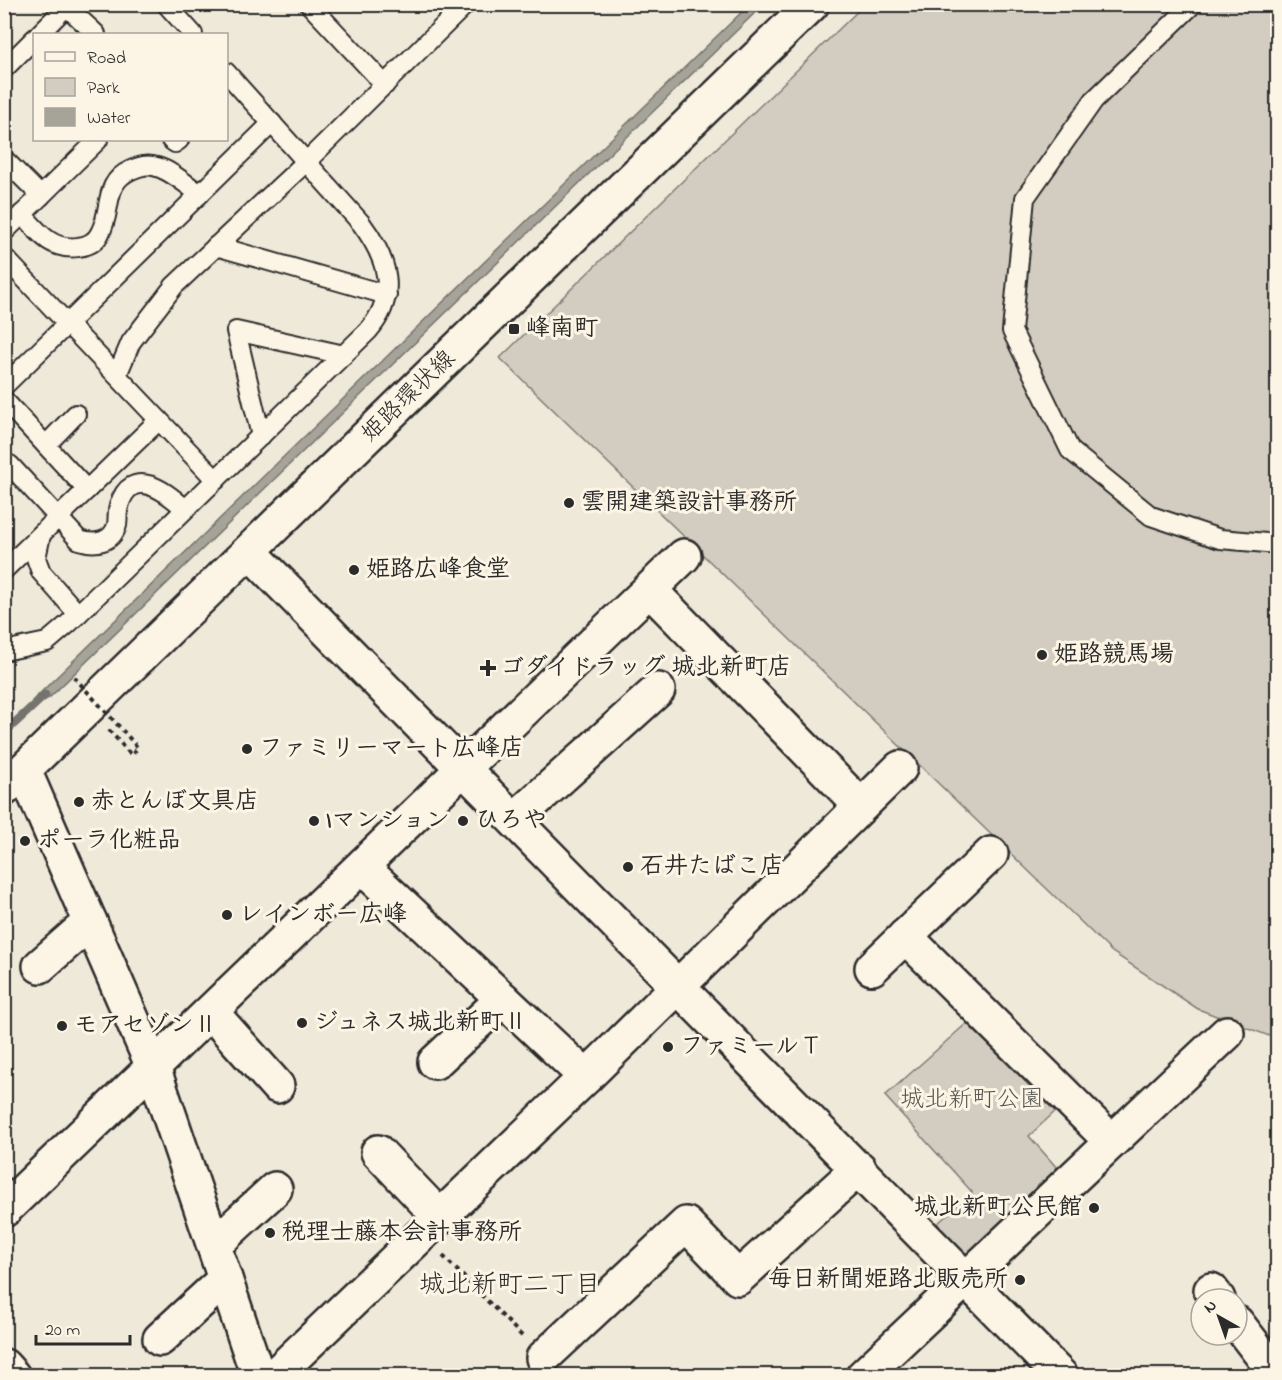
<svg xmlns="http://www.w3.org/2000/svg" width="1282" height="1380" viewBox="0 0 1282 1380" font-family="'Indie Flower','Klee One',sans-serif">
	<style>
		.green { fill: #d2cdc0; stroke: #7e7c76; stroke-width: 1.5 }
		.water { fill: #a6a399; stroke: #75736d; stroke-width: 1.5 }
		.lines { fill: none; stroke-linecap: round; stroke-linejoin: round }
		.stream { stroke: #75736d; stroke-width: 9 }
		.service-casing { stroke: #2b2b2b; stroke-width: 22 }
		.minor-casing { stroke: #2b2b2b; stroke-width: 38 }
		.secondary-casing { stroke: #2b2b2b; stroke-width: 38 }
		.path { stroke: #2b2b2b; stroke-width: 4; stroke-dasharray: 4.5 4.5; stroke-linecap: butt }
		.service { stroke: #fcf5e5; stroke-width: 18 }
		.minor { stroke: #fcf5e5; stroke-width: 33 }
		.secondary { stroke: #fcf5e5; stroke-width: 33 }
		.path-bridge { stroke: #2b2b2b; stroke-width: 4; stroke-dasharray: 4.5 4.5; stroke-linecap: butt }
		.poi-dot { fill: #2b2b2b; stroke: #fcf5e5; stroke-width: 2 }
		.labels { text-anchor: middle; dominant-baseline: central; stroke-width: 6; stroke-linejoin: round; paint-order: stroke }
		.poi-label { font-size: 24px; font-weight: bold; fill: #2b2b2b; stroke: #fcf5e5; text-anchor: start }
		.street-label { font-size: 24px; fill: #2b2b2b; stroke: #fcf5e5 }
		.park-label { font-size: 24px; fill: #555450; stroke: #fcf5e5 }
		.neighbourhood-label { font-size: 26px; fill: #2b2b2b; stroke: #fcf5e5 }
	</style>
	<rect width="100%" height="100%" fill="#efe9da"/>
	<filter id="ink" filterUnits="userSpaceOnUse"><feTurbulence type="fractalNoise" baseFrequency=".0167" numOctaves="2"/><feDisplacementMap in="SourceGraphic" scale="12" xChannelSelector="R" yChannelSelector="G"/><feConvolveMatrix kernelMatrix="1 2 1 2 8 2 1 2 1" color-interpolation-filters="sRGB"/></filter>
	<g filter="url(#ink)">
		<!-- green -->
		<g class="green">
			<polygon points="864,5 1277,5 1277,1039 1198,1009 1112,952 500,358"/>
			<polygon points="977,1014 1060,1107 1029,1136 1065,1177 971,1261 937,1224 972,1192 885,1096"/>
		</g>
		<!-- water -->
		<polygon class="water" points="749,5 763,5 49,698 36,704 32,701"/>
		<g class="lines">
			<!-- stream -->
			<polyline class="stream" points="4,733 45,695"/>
			<defs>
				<g id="service">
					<polyline points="166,4 193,34"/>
					<polyline points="309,4 385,85"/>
					<polyline points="1193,4 1094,100 1025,198 1012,331 1070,450 1151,516 1220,539 1278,544"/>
					<polyline points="67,7 96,34"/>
					<polyline points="39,34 69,4"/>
					<polyline points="4,69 34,39"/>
					<polyline points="171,140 175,143 179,140"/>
					<polyline points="4,159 41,196"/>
					<path d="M 22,214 C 38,232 52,251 78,247 C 87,246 96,242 100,233 C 113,210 102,183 131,170 C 140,166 147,164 157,167 C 172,171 188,186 200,194"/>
					<polyline points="4,232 98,140"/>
					<polyline points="216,246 387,295"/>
					<polyline points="4,257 216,480"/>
					<polyline points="117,375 131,342 174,286 306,162 466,4"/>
					<polyline points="4,386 272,123"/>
					<polyline points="4,400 87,490"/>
					<polyline points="261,436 236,331 344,355"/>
					<polyline points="46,445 76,414"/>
					<path d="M 4,470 L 10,465 L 79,540 C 95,545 112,543 117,525 C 118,519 117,512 119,506 C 131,464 167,492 185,509"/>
					<polyline points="41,535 36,558 41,572 78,614"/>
					<polyline points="4,570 159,420"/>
					<path d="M 4,651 L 47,642 L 68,624 L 368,331 C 400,294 387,258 361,223 L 226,72"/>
				</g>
				<g id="minor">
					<polyline points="250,552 1061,1376"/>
					<polyline points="650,590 860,805"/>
					<polyline points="24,770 153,1067 258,1376"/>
					<polyline points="515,819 658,690"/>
					<polyline points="363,868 586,1077"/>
					<polyline points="905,936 1111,1141"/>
					<polyline points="40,966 90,922"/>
					<polyline points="872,968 991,854"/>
					<polyline points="211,1012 277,1086"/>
					<polyline points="435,1062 503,999"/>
					<polyline points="378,1152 440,1217"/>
					<polyline points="4,1210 684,556"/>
					<polyline points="214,1245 275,1189"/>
					<polyline points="1211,1290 1218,1299"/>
					<polyline points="1237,1323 1267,1362"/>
					<polyline points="160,1339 225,1279"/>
					<polyline points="543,1358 686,1224 738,1278 859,1168"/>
					<polyline points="4,1366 13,1376"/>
					<polyline points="274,1376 586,1077 900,768"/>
					<polyline points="863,1376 1227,1033"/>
				</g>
				<polyline id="secondary" points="4,789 812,4"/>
			</defs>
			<!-- service casing -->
			<use href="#service" class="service-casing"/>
			<!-- minor casing -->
			<use href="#minor" class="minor-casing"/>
			<!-- secondary casing -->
			<use href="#secondary" class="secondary-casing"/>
			<!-- path -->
			<g class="path">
				<polyline points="109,730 131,755 138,748 125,733"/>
				<polyline points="443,1256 522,1336"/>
			</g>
			<!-- service -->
			<use href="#service" class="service"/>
			<!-- minor -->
			<use href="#minor" class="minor"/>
			<!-- secondary -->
			<use href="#secondary" class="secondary"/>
			<!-- path-bridge -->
			<polyline class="path-bridge" points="74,677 125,733"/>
		</g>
	</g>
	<!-- markers -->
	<g class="poi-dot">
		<rect x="508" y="323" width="12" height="12" rx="3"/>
		<circle cx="569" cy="503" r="6"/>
		<circle cx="354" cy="570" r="6"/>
		<circle cx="1042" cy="655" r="6"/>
		<path d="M485 659h6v6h6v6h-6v6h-6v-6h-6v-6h6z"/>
		<circle cx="247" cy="749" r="6"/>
		<circle cx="79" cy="802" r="6"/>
		<circle cx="314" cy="821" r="6"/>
		<circle cx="463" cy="821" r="6"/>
		<circle cx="25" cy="841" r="6"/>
		<circle cx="628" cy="867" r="6"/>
		<circle cx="227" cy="915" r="6"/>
		<circle cx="302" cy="1023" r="6"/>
		<circle cx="62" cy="1026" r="6"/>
		<circle cx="668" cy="1047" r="6"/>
		<circle cx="1094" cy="1208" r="6"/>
		<circle cx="270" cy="1233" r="6"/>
		<circle cx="1020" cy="1280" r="6"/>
	</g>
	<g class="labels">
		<!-- poi labels -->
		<g class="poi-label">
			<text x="526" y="329">峰南町</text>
			<text x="581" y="503">雲開建築設計事務所</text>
			<text x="366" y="570">姫路広峰食堂</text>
			<text x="1054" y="655">姫路競馬場</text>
			<text x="500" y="668">ゴダイドラッグ 城北新町店</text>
			<text x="259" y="749">ファミリーマート広峰店</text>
			<text x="91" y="802">赤とんぼ文具店</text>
			<text x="326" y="821">Iマンション</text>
			<text x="475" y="821">ひろや</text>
			<text x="37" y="841">ポーラ化粧品</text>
			<text x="640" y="867">石井たばこ店</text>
			<text x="239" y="915">レインボー広峰</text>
			<text x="314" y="1023">ジュネス城北新町Ⅱ</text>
			<text x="74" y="1026">モアセゾンⅡ</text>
			<text x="680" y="1047">ファミールＴ</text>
			<text x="1082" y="1208" text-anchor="end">城北新町公民館</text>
			<text x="282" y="1233">税理士藤本会計事務所</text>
			<text x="1008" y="1280" text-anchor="end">毎日新聞姫路北販売所</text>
		</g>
		<!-- street labels -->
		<g class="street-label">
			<text transform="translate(409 397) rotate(-44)">姫路環状線</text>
		</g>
		<!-- park labels -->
		<g class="park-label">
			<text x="972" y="1100">城北新町公園</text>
		</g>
		<!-- neighbourhood labels -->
		<g class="neighbourhood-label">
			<text x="510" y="1286">城北新町二丁目</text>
		</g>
	</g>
	<!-- margin -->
	<rect width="1282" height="1380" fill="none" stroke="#fcf5e5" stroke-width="24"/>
	<rect x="12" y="12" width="1258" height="1356" fill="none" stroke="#2b2b2b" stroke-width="2" filter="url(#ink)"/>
	<!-- legend -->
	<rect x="33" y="33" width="195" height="108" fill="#fcf5e5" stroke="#a8a49b" stroke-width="1.5"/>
	<rect x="45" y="52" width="30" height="9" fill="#fcf5e5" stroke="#a8a49b" stroke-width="1.5"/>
	<text x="87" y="63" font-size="18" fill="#2b2b2b">Road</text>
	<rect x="45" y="78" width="30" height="18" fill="#d2cdc0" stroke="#a8a49b" stroke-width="1.5"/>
	<text x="87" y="93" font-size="18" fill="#2b2b2b">Park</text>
	<rect x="45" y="108" width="30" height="18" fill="#a6a399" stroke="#a8a49b" stroke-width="1.5"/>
	<text x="87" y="123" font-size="18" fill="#2b2b2b">Water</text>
	<!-- north arrow -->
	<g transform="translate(1219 1317) rotate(320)"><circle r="28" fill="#fcf5e5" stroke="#a8a49b" stroke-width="1.5"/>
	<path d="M0-4.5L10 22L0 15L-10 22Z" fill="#2b2b2b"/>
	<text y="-9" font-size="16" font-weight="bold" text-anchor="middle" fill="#2b2b2b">N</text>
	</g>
	<!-- scale -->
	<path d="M36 1335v9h94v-9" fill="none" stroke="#2b2b2b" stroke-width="3"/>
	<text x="45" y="1335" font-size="18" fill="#2b2b2b" stroke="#fcf5e5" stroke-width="4.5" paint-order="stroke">20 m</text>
</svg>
